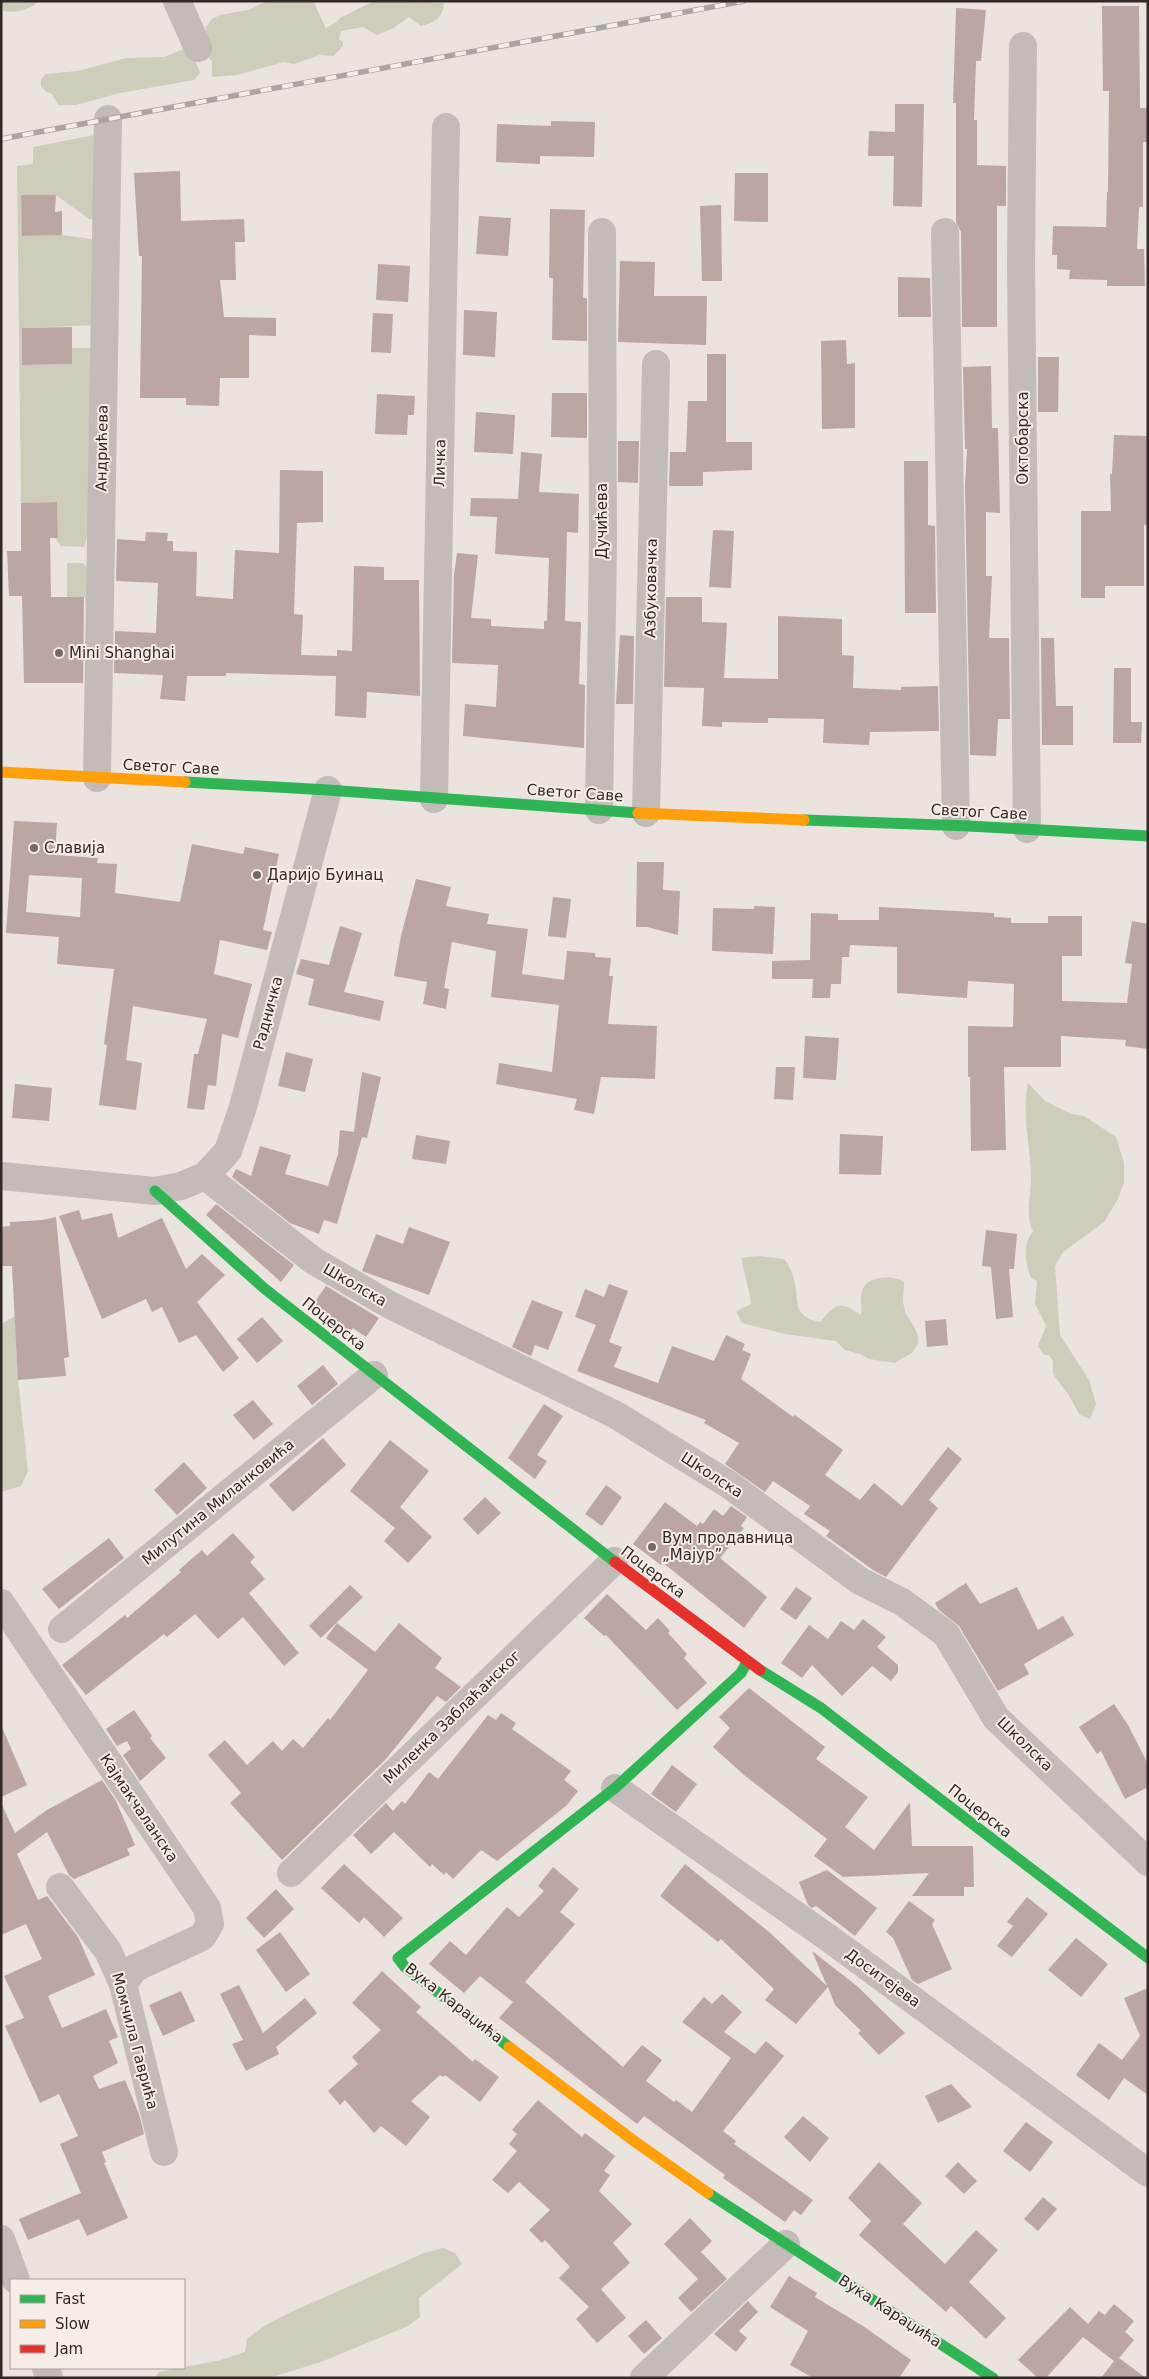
<svg xmlns="http://www.w3.org/2000/svg" width="1149" height="2379" viewBox="0 0 1149 2379" font-family="'DejaVu Sans',sans-serif">
	<style>
		.green { fill: #cdcdba }
		.building { fill: #bba6a2; fill-rule: evenodd }
		.lines { fill: none; stroke-linecap: round; stroke-linejoin: round }
		.street { stroke: #c2bbb8; stroke-width: 28 }
		.fast { stroke: #30b455; stroke-width: 11 }
		.slow { stroke: #ff9f0a; stroke-width: 11 }
		.jam { stroke: #e5322d; stroke-width: 11 }
		.rail-casing { stroke: #aaa5a2; stroke-width: 5.5 }
		.rail { stroke: #f6ede6; stroke-width: 4; stroke-dasharray: 11; stroke-linecap: butt }
		.poi-dot { fill: #726a67; stroke: #f6ede6; stroke-width: 2 }
		.labels { text-anchor: middle; dominant-baseline: central; stroke-width: 4; stroke-linejoin: round; paint-order: stroke }
		.street-label { font-size: 15px; fill: #322927; stroke: #f6ede6 }
		.poi-label { font-size: 15px; fill: #322927; stroke: #f6ede6; text-anchor: start }
	</style>
	<rect width="100%" height="100%" fill="#eae3de"/>
	<!-- green -->
	<g class="green">
		<path d="M 1,1 L 39,1 C 26,11 19,13 3,11 Z"/>
		<path d="M 268,1 L 313,1 L 326,28 L 337,22 L 340,18 L 374,1 L 444,3 C 443,18 435,22 421,26 L 409,17 L 392,29 L 377,35 L 363,27 L 341,31 L 339,39 L 343,42 L 343,46 L 334,56 L 320,55 L 294,64 L 284,62 L 237,75 L 212,77 L 212,62 L 205,53 L 206,27 L 212,19 L 220,15 L 248,10 Z"/>
		<polygon points="189,47 200,72 194,80 120,93 76,105 58,105 52,94 46,92 41,86 41,79 46,74 78,71 126,58 164,57"/>
		<polygon points="100,134 98,219 89,219 56,195 21,195 22,236 62,235 98,240 97,325 22,328 22,349 32,365 72,364 72,348 96,348 94,515 84,547 61,546 55,538 58,538 57,502 21,503 17,166 33,164 33,147"/>
		<polygon points="67,563 83,563 91,573 93,602 86,605 85,597 67,597"/>
		<path d="M 1028,1083 L 1045,1101 L 1071,1114 L 1084,1116 L 1116,1137 L 1124,1163 L 1124,1182 L 1118,1199 L 1104,1222 L 1063,1252 L 1055,1266 L 1060,1335 L 1089,1380 L 1096,1404 L 1090,1419 L 1080,1415 L 1068,1394 L 1053,1374 L 1053,1361 L 1049,1355 L 1044,1355 L 1038,1346 L 1046,1326 L 1035,1304 L 1037,1281 L 1031,1278 C 1025,1261 1022,1246 1033,1231 C 1025,1218 1031,1194 1031,1179 C 1031,1146 1021,1116 1028,1083 Z"/>
		<path d="M 757,1256 L 784,1259 C 789,1265 792,1272 794,1280 C 800,1302 791,1316 820,1322 C 835,1304 840,1300 861,1315 C 862,1308 860,1298 862,1291 C 867,1275 894,1275 904,1282 C 904,1290 902,1299 904,1307 C 906,1322 927,1333 914,1350 C 910,1357 901,1357 895,1363 L 869,1359 L 860,1354 L 845,1350 L 836,1341 L 785,1334 L 742,1323 L 736,1311 L 751,1304 C 750,1288 743,1275 742,1258 Z"/>
		<polygon points="15,1316 18,1380 28,1471 21,1486 1,1492 1,1324"/>
		<polygon points="443,2248 455,2253 462,2264 419,2298 420,2317 408,2326 321,2362 269,2378 155,2378 159,2372 221,2360 245,2352 247,2339 264,2326 289,2313 424,2253"/>
	</g>
	<!-- building -->
	<g class="building">
		<polygon points="1102,6 1139,6 1140,108 1148,108 1148,142 1143,142 1143,207 1139,207 1137,249 1144,249 1145,286 1107,286 1107,280 1069,279 1070,270 1057,269 1057,255 1052,255 1053,226 1106,227 1107,192 1108,192 1109,91 1103,91"/>
		<polygon points="956,8 986,10 981,61 976,61 974,120 977,120 977,165 1006,166 1006,206 997,206 997,327 962,327 961,232 956,222 956,103 953,103"/>
		<polygon points="895,104 924,104 922,207 893,206 894,156 868,156 869,131 895,132"/>
		<polygon points="551,121 595,122 594,157 540,156 540,164 496,162 497,124 551,126"/>
		<polygon points="180,171 181,221 244,219 245,242 235,242 236,280 220,280 224,317 276,318 276,336 249,335 249,378 220,378 219,406 186,405 186,398 140,398 142,256 139,256 134,173"/>
		<polygon points="735,173 768,173 768,222 734,221"/>
		<polygon points="21,195 56,195 55,212 62,211 62,235 22,236"/>
		<polygon points="721,205 722,281 702,281 700,206"/>
		<polygon points="550,209 585,210 583,298 587,298 587,341 552,340 553,278 549,278"/>
		<polygon points="479,216 511,218 508,256 476,254"/>
		<polygon points="620,261 655,262 654,296 707,296 706,345 618,342"/>
		<polygon points="378,264 410,266 408,302 376,300"/>
		<polygon points="898,277 930,278 931,317 898,317"/>
		<polygon points="464,310 497,312 495,357 463,355"/>
		<polygon points="373,313 393,314 391,353 371,352"/>
		<polygon points="72,327 72,364 22,365 22,328"/>
		<polygon points="846,340 847,364 855,363 855,428 822,429 821,341"/>
		<polygon points="707,354 726,354 726,442 752,442 752,470 703,472 703,486 669,486 670,452 686,452 688,401 707,401"/>
		<polygon points="1038,357 1059,357 1058,412 1038,412"/>
		<polygon points="991,366 992,428 998,428 1000,513 986,512 986,576 992,576 989,638 1009,638 1010,719 998,719 996,756 970,755 965,486 967,449 965,449 963,367"/>
		<polygon points="552,393 587,393 587,438 551,437"/>
		<polygon points="377,394 415,396 414,415 408,415 407,435 375,434"/>
		<polygon points="476,412 515,415 513,454 474,452"/>
		<polygon points="1114,435 1148,436 1148,525 1144,525 1144,586 1105,586 1105,598 1081,598 1081,511 1111,511 1110,474 1112,474"/>
		<polygon points="618,441 639,441 638,483 618,482"/>
		<polygon points="521,452 542,454 539,492 579,494 578,533 567,532 565,621 581,622 579,684 585,685 584,748 463,736 465,704 496,707 498,665 452,663 454,575 457,553 478,555 471,618 491,619 491,626 544,629 544,621 547,621 549,558 495,554 497,517 470,516 471,498 518,499"/>
		<polygon points="904,461 928,461 928,525 935,526 936,613 905,613"/>
		<polygon points="280,470 323,471 323,522 297,523 294,614 303,615 301,655 337,656 337,650 352,651 354,566 384,567 384,580 419,580 420,696 367,692 366,718 335,716 336,676 226,673 226,676 187,676 185,701 160,699 163,675 114,673 115,631 156,633 158,583 116,581 117,539 145,541 146,532 168,533 167,541 173,541 173,551 197,552 196,596 233,599 235,550 279,553"/>
		<polygon points="57,502 58,538 50,538 51,597 84,597 83,683 24,683 22,596 9,596 7,551 21,551 21,503"/>
		<polygon points="713,530 734,531 731,588 709,587"/>
		<polygon points="666,597 702,597 702,622 727,623 724,678 778,679 778,616 842,619 842,655 854,656 853,688 901,690 901,687 938,686 939,731 870,732 869,745 823,743 824,719 768,718 768,723 722,722 722,727 702,726 704,688 664,687"/>
		<polygon points="620,635 634,636 633,704 616,704"/>
		<polygon points="1041,638 1054,638 1056,706 1073,706 1073,745 1042,745"/>
		<polygon points="1114,668 1131,668 1131,722 1142,722 1141,743 1113,743"/>
		<path d="M 14,821 L 57,823 L 55,855 L 98,858 L 97,863 L 117,864 L 115,893 L 180,902 L 192,844 L 243,854 L 245,847 L 279,854 L 263,930 L 272,932 L 267,950 L 220,940 L 214,974 L 252,984 L 238,1038 L 222,1034 L 216,1086 L 208,1085 L 204,1110 L 187,1108 L 194,1054 L 198,1054 L 207,1019 L 133,1006 L 126,1060 L 142,1063 L 136,1110 L 99,1105 L 107,1045 L 104,1044 L 114,969 L 57,964 L 59,937 L 6,933 ZM 29,875 L 82,878 L 80,917 L 26,912 Z"/>
		<polygon points="637,862 664,862 663,890 680,891 678,935 647,927 636,927"/>
		<polygon points="416,879 451,887 446,906 489,914 487,924 528,929 522,974 564,980 567,951 595,953 595,957 611,958 609,976 613,976 608,1024 657,1026 655,1079 601,1077 594,1114 574,1110 577,1099 496,1084 499,1063 552,1072 559,1005 491,997 496,951 452,942 444,988 449,989 446,1009 423,1004 427,982 394,976 401,936"/>
		<polygon points="553,897 571,899 566,938 548,936"/>
		<polygon points="754,906 775,907 773,954 712,951 713,908 754,909"/>
		<polygon points="879,907 994,913 994,917 1011,918 1011,923 1048,923 1048,916 1082,916 1082,956 1062,956 1062,1001 1127,1003 1132,964 1125,963 1132,921 1148,924 1148,1049 1125,1046 1126,1040 1061,1036 1061,1067 1004,1067 1006,1150 971,1151 970,1077 968,1077 968,1026 1013,1027 1014,984 968,981 967,998 897,993 897,947 850,945 849,957 842,957 841,984 831,984 830,998 812,998 813,979 772,979 772,961 810,960 811,913 838,914 838,920 879,920"/>
		<polygon points="340,926 362,933 344,992 384,1001 380,1021 308,1005 314,979 296,974 301,959 329,965"/>
		<polygon points="805,1036 839,1038 836,1080 803,1078"/>
		<polygon points="286,1052 313,1059 305,1092 278,1086"/>
		<polygon points="776,1067 795,1067 793,1100 774,1099"/>
		<polygon points="362,1072 381,1077 367,1138 362,1137 337,1224 324,1220 319,1234 290,1223 232,1177 236,1169 251,1176 260,1146 291,1155 285,1174 328,1186 338,1154 340,1130 354,1132"/>
		<polygon points="15,1084 52,1088 49,1121 12,1118"/>
		<polygon points="840,1134 883,1136 881,1175 839,1174"/>
		<polygon points="416,1135 450,1141 446,1164 412,1159"/>
		<polygon points="216,1204 294,1265 281,1282 206,1215"/>
		<polygon points="79,1210 82,1220 112,1213 118,1238 162,1218 186,1269 202,1254 225,1275 197,1302 239,1358 223,1372 196,1335 179,1343 162,1307 152,1312 146,1299 102,1319 59,1216"/>
		<polygon points="56,1217 69,1357 64,1358 66,1376 18,1380 12,1266 1,1266 1,1227 10,1226 10,1222 42,1220"/>
		<polygon points="409,1227 450,1242 429,1295 362,1271 376,1234 403,1244"/>
		<polygon points="986,1230 1017,1234 1014,1269 1009,1269 1013,1317 996,1319 991,1267 982,1266"/>
		<polygon points="609,1284 628,1291 609,1342 622,1347 614,1367 658,1383 672,1346 714,1361 726,1335 745,1344 742,1350 751,1354 741,1379 793,1417 795,1415 843,1450 825,1475 860,1500 874,1483 902,1506 948,1447 962,1459 929,1500 938,1508 886,1577 873,1570 826,1536 830,1531 804,1514 810,1506 773,1481 765,1492 725,1464 739,1443 704,1423 706,1420 577,1371 596,1325 575,1317 585,1289 604,1297"/>
		<polygon points="326,1286 379,1318 366,1337 353,1328 348,1334 312,1306"/>
		<polygon points="532,1300 563,1312 548,1350 535,1345 531,1356 512,1347"/>
		<polygon points="262,1317 283,1341 257,1363 237,1339"/>
		<polygon points="946,1319 948,1345 927,1347 925,1321"/>
		<polygon points="323,1365 338,1384 312,1405 297,1386"/>
		<polygon points="253,1400 273,1424 254,1440 233,1415"/>
		<polygon points="544,1404 563,1416 537,1455 547,1461 535,1479 508,1458"/>
		<polygon points="323,1438 346,1465 293,1512 269,1485"/>
		<polygon points="390,1440 429,1471 400,1507 432,1537 408,1563 384,1541 395,1528 350,1491"/>
		<polygon points="184,1462 207,1488 177,1515 154,1490"/>
		<polygon points="606,1485 622,1497 602,1526 585,1514"/>
		<polygon points="485,1497 501,1513 478,1535 463,1519"/>
		<polygon points="665,1502 697,1526 700,1522 703,1524 714,1509 723,1516 731,1506 747,1517 741,1526 744,1528 720,1558 767,1597 744,1628 662,1562 661,1565 633,1544"/>
		<polygon points="233,1533 255,1557 250,1562 265,1579 249,1593 299,1653 284,1666 243,1617 218,1639 195,1614 167,1637 164,1634 86,1695 62,1665 125,1615 127,1618 181,1572 179,1570 202,1550 207,1556"/>
		<polygon points="109,1538 124,1558 59,1609 42,1589"/>
		<polygon points="966,1583 980,1604 1017,1587 1038,1630 1063,1616 1074,1635 1024,1664 1029,1674 998,1691 959,1626 939,1610 935,1603"/>
		<polygon points="350,1585 363,1597 321,1638 309,1626"/>
		<polygon points="796,1587 812,1598 796,1620 780,1609"/>
		<polygon points="607,1594 646,1630 658,1618 670,1631 668,1633 687,1654 684,1658 707,1683 677,1710 606,1635 604,1636 584,1618"/>
		<polygon points="863,1619 886,1637 877,1647 898,1665 898,1672 891,1681 872,1666 842,1696 812,1665 802,1678 781,1663 809,1625 828,1639 841,1621 854,1630"/>
		<polygon points="337,1623 375,1652 399,1623 442,1658 435,1668 461,1687 446,1702 437,1696 386,1759 282,1860 230,1803 241,1793 208,1755 225,1740 247,1765 273,1741 282,1751 293,1739 303,1748 328,1718 330,1720 368,1670 326,1638"/>
		<polygon points="749,1688 825,1747 816,1759 868,1797 845,1827 874,1850 910,1802 912,1846 973,1846 974,1887 964,1887 964,1896 912,1896 929,1873 843,1877 814,1856 827,1839 744,1775 713,1747 730,1728 719,1717"/>
		<polygon points="1114,1704 1128,1725 1148,1764 1148,1787 1125,1799 1101,1751 1097,1754 1079,1727"/>
		<polygon points="134,1710 152,1736 150,1738 166,1758 140,1781 123,1755 131,1749 127,1741 117,1746 106,1729"/>
		<polygon points="501,1713 516,1723 512,1729 571,1771 564,1780 578,1791 567,1805 497,1861 481,1850 453,1879 446,1872 444,1875 432,1864 430,1867 394,1832 371,1854 353,1835 386,1803 393,1811 402,1801 405,1804 429,1772 438,1779 488,1715 496,1720"/>
		<polygon points="1,1725 27,1785 1,1797"/>
		<polygon points="672,1765 697,1784 676,1812 651,1794"/>
		<polygon points="102,1780 116,1801 135,1845 127,1849 130,1855 74,1879 69,1875 47,1832 17,1854 38,1900 47,1896 78,1937 95,1975 48,1996 62,2028 106,2009 118,2037 109,2041 118,2063 93,2076 99,2089 125,2080 139,2114 144,2134 102,2152 106,2162 104,2163 128,2218 87,2236 79,2219 28,2240 19,2219 81,2193 60,2144 78,2136 59,2094 40,2103 5,2026 24,2018 4,1976 42,1959 26,1924 1,1935 1,1803 15,1833 47,1810"/>
		<polygon points="344,1864 403,1918 384,1937 364,1917 359,1923 321,1888"/>
		<polygon points="685,1864 769,1932 827,1986 812,1951 857,1986 905,2033 879,2055 858,2033 861,2031 835,2005 828,1987 796,2024 765,2000 774,1989 721,1939 718,1942 660,1896"/>
		<polygon points="553,1867 579,1889 560,1912 575,1924 525,1982 623,2067 642,2045 662,2060 646,2081 674,2102 676,2100 692,2112 731,2058 682,2022 704,1997 712,2004 722,1994 742,2012 724,2032 755,2054 766,2041 784,2056 723,2131 736,2141 734,2144 813,2200 801,2215 794,2210 785,2222 723,2178 725,2175 644,2116 637,2124 499,2018 513,2002 480,1976 464,1993 429,1964 450,1941 466,1955 507,1907 519,1917 544,1891 538,1886"/>
		<polygon points="827,1870 877,1908 855,1936 816,1906 812,1908 808,1905 799,1882"/>
		<polygon points="276,1889 294,1909 264,1938 246,1918"/>
		<polygon points="1027,1897 1048,1914 1012,1957 997,1946 1013,1926 1007,1922"/>
		<polygon points="909,1901 935,1920 932,1924 952,1969 918,1984 912,1980 893,1938 886,1932"/>
		<polygon points="280,1932 310,1974 286,1992 256,1950"/>
		<polygon points="1076,1938 1108,1964 1081,1997 1048,1970"/>
		<polygon points="382,1971 421,2007 416,2012 473,2062 475,2059 499,2077 480,2102 445,2075 443,2077 440,2075 411,2101 430,2117 406,2146 381,2126 374,2133 345,2100 340,2105 328,2091 358,2064 352,2057 381,2030 352,2003"/>
		<polygon points="239,1985 263,2033 305,1998 317,2013 276,2047 279,2054 246,2071 232,2044 243,2040 220,1994"/>
		<polygon points="1148,1988 1148,2095 1124,2078 1109,2100 1076,2075 1099,2043 1122,2060 1140,2036 1124,1998"/>
		<polygon points="181,1991 195,2021 163,2036 149,2005"/>
		<polygon points="951,2084 972,2107 938,2123 925,2096"/>
		<polygon points="538,2100 582,2137 585,2133 615,2156 604,2171 610,2175 599,2191 632,2224 613,2243 630,2263 601,2289 626,2318 597,2343 576,2319 589,2307 559,2278 570,2267 545,2240 542,2243 529,2230 550,2210 519,2182 508,2193 492,2180 517,2151 509,2144 517,2134 512,2130"/>
		<polygon points="803,2116 829,2138 810,2162 784,2137"/>
		<polygon points="1026,2122 1053,2142 1030,2172 1003,2151"/>
		<polygon points="879,2162 922,2203 903,2224 945,2264 976,2230 998,2250 969,2282 1006,2318 986,2339 951,2306 946,2312 859,2235 871,2221 848,2198"/>
		<polygon points="958,2162 977,2181 964,2194 945,2176"/>
		<polygon points="1043,2197 1057,2209 1038,2231 1024,2219"/>
		<polygon points="690,2218 712,2241 701,2252 727,2279 691,2312 678,2298 698,2279 664,2244"/>
		<polygon points="789,2276 817,2293 815,2297 863,2326 911,2360 899,2378 813,2378 790,2365 808,2331 770,2307"/>
		<polygon points="748,2301 758,2312 739,2331 747,2338 736,2352 714,2334"/>
		<polygon points="1114,2304 1134,2321 1125,2332 1134,2340 1119,2358 1146,2378 1101,2378 1114,2361 1083,2337 1046,2378 1038,2378 1018,2360 1070,2307 1088,2324 1099,2311 1105,2315"/>
		<polygon points="646,2320 662,2338 644,2354 628,2336"/>
	</g>
	<g class="lines">
		<!-- street -->
		<g class="street">
			<polyline points="177,1 198,48"/>
			<polyline points="1023,46 1021,266 1027,829"/>
			<polyline points="945,232 956,826"/>
			<polyline points="97,778 108,119"/>
			<polyline points="434,799 446,127"/>
			<polyline points="599,810 603,543 602,232"/>
			<polyline points="646,813 656,364"/>
			<polyline points="1,1176 155,1191 181,1186 205,1176 228,1151 243,1107 328,790"/>
			<polyline points="205,1176 314,1261 390,1305 616,1415 728,1484 860,1581 902,1602 946,1634 996,1718 1148,1862"/>
			<polyline points="1,1603 207,1908 210,1924 202,1937 135,1968 123,1984"/>
			<polyline points="62,1629 374,1375"/>
			<polyline points="615,1788 830,1939 1148,2173"/>
			<polyline points="291,1873 614,1561"/>
			<polyline points="60,1887 108,1951 123,1984 164,2152"/>
			<polyline points="1,2239 16,2280"/>
			<polyline points="46,2368 49,2378"/>
			<polyline points="644,2378 786,2244"/>
		</g>
		<!-- fast -->
		<g class="fast">
			<polyline points="185,782 328,790 638,813"/>
			<polyline points="804,820 969,826 1148,836"/>
			<polyline points="155,1191 265,1289 615,1562"/>
			<polyline points="760,1670 821,1708 1148,1958"/>
			<polyline points="509,2047 405,1967 398,1958 615,1788 741,1673 747,1662"/>
			<polyline points="708,2193 993,2378"/>
		</g>
		<!-- slow -->
		<g class="slow">
			<polyline points="1,772 185,782"/>
			<polyline points="638,813 804,820"/>
			<polyline points="509,2047 634,2141 708,2193"/>
		</g>
		<!-- jam -->
		<polyline class="jam" points="615,1562 760,1670"/>
		<defs>
			<polyline id="rail" points="1,139 744,1"/>
		</defs>
		<!-- rail casing -->
		<use href="#rail" class="rail-casing"/>
		<!-- rail -->
		<use href="#rail" class="rail"/>
	</g>
	<!-- markers -->
	<g class="poi-dot">
		<circle cx="59" cy="653" r="5"/>
		<circle cx="34" cy="848" r="5"/>
		<circle cx="257" cy="875" r="5"/>
		<circle cx="652" cy="1547" r="5"/>
	</g>
	<g class="labels">
		<!-- street labels -->
		<g class="street-label">
			<text transform="translate(1023 438) rotate(-90)">Октобарска</text>
			<text transform="translate(102 448) rotate(-89)">Андрићева</text>
			<text transform="translate(440 463) rotate(-89)">Личка</text>
			<text transform="translate(602 521) rotate(-90)">Дучићева</text>
			<text transform="translate(651 588) rotate(-89)">Азбуковачка</text>
			<text transform="translate(171 767) rotate(3)">Светог Саве</text>
			<text transform="translate(575 793) rotate(4)">Светог Саве</text>
			<text transform="translate(979 812) rotate(3)">Светог Саве</text>
			<text transform="translate(268 1013) rotate(-75)">Радничка</text>
			<text transform="translate(355 1285) rotate(30)">Школска</text>
			<text transform="translate(334 1324) rotate(38)">Поцерска</text>
			<text transform="translate(712 1475) rotate(33)">Школска</text>
			<text transform="translate(218 1502) rotate(-39)">Милутина Миланковића</text>
			<text transform="translate(653 1572) rotate(37)">Поцерска</text>
			<text transform="translate(452 1717) rotate(-44)">Миленка Заблаћанског</text>
			<text transform="translate(1025 1744) rotate(44)">Школска</text>
			<text transform="translate(139 1808) rotate(56)">Кајмакчаланска</text>
			<text transform="translate(980 1811) rotate(38)">Поцерска</text>
			<text transform="translate(883 1978) rotate(36)">Доситејева</text>
			<text transform="translate(454 2003) rotate(38)">Вука Караџића</text>
			<text transform="translate(135 2041) rotate(75)">Момчила Гаврића</text>
			<text transform="translate(890 2311) rotate(33)">Вука Караџића</text>
		</g>
		<!-- poi labels -->
		<g class="poi-label">
			<text x="69" y="653">Mini Shanghai</text>
			<text x="44" y="848">Славија</text>
			<text x="267" y="875">Даријо Буинац</text>
			<text x="662" y="1538">Вум продавница<tspan x="662" dy="17">„Мајур”</tspan></text>
		</g>
	</g>
	<!-- border -->
	<rect width="1149" height="2379" fill="none" stroke="#322927" stroke-width="5"/>
	<!-- legend -->
	<rect x="10" y="2279" width="175" height="90" fill="#f6ede6" stroke="#a89f9a"/>
	<rect x="20" y="2295" width="25" height="8" fill="#30b455" stroke="#a89f9a"/>
	<text x="55" y="2304" font-size="15" fill="#322927">Fast</text>
	<rect x="20" y="2320" width="25" height="8" fill="#ff9f0a" stroke="#a89f9a"/>
	<text x="55" y="2329" font-size="15" fill="#322927">Slow</text>
	<rect x="20" y="2345" width="25" height="8" fill="#e5322d" stroke="#a89f9a"/>
	<text x="55" y="2354" font-size="15" fill="#322927">Jam</text>
</svg>
